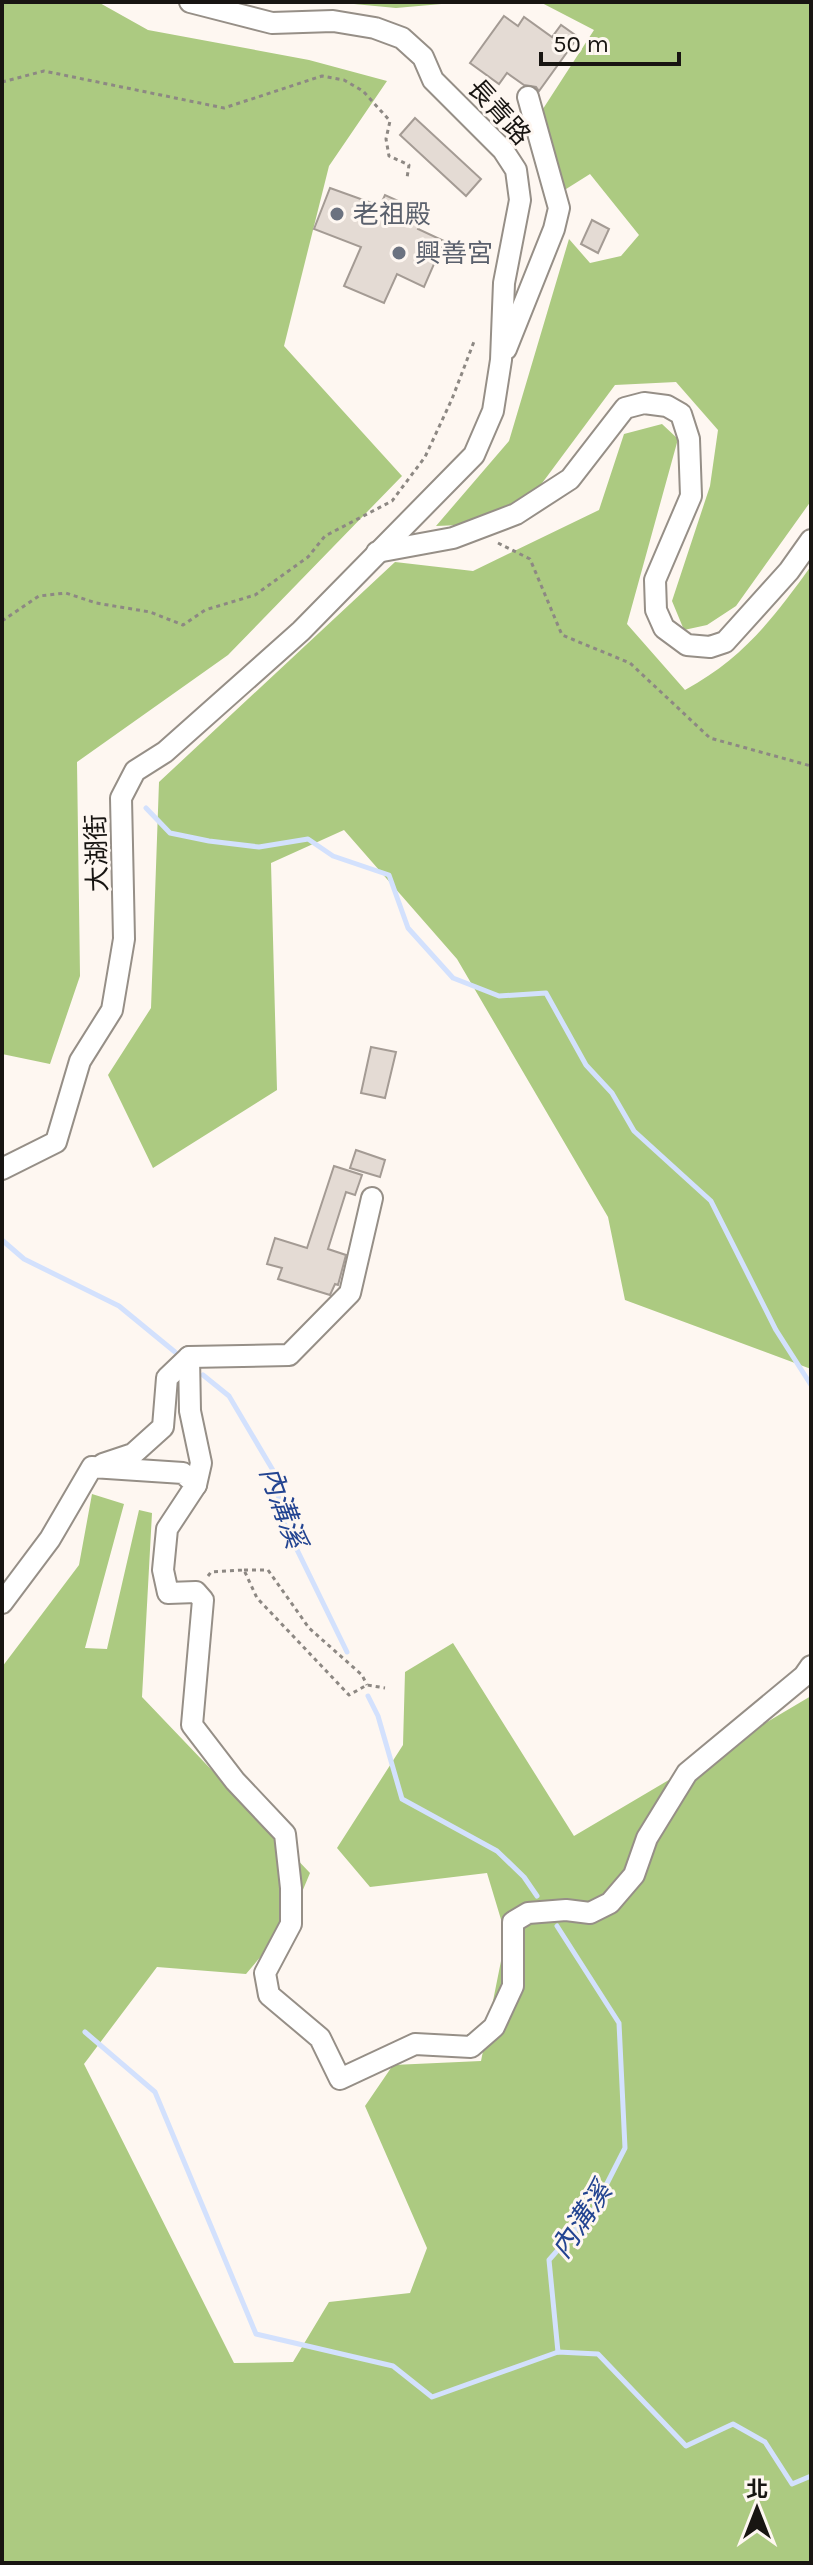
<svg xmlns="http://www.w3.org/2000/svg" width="813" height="2565" viewBox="0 0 813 2565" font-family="Karla,'Noto Sans TC',sans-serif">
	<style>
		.forest { fill: #acca81 }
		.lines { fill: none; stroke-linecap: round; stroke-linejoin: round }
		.stream { stroke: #d3e1fd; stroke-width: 5 }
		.building { fill: #e4dbd4; stroke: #a49b94; stroke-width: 2 }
		.minor-casing { stroke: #968f87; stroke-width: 24 }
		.path { stroke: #8d8883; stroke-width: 3; stroke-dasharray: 4 4; stroke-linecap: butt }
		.minor { stroke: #fff; stroke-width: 20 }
		.worship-dot { fill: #6b7280; stroke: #fef7f1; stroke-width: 3 }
		.labels { text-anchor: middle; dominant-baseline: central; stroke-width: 6; stroke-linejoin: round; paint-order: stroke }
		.street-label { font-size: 26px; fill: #181512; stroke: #fef7f1 }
		.worship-label { font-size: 26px; fill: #5b616d; stroke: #fef7f1; text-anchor: start }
		.water-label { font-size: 28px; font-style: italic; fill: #234491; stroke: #fef7f1 }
	</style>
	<rect width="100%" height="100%" fill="#fef7f1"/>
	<!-- forest -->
	<g class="forest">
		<polygon points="2,2 98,2 148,30 309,60 387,81 329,166 284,346 402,476 228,655 77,762 80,976 50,1064 2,1054"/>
		<polygon points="333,2 464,2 396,8"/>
		<polygon points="540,2 811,2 811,501 736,606 707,625 684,630 672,601 710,486 718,430 676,382 615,385 534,494 460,525 436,526 509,441 569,239 590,263 621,256 639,235 590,174 547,201 528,132 594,30"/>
		<path d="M 662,424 L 678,439 L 627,624 L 685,690 C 743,658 773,619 811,566 L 811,1369 L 625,1300 L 608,1217 L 457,959 L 344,830 L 271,863 L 277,1090 L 153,1168 L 108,1075 L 151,1008 L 159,782 L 395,562 L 473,571 L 599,510 L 624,434 Z"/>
		<polygon points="92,1494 124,1504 85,1648 107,1649 139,1510 152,1513 142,1697 310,1873 289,1923 246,1974 157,1967 84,2064 234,2363 293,2362 329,2302 410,2293 427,2248 365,2106 393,2065 481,2061 506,1936 487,1873 370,1887 337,1848 403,1745 405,1672 453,1643 574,1836 811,1696 811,2563 2,2563 2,1667 79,1565"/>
	</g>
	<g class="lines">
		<!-- stream -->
		<g class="stream">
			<polyline points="146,808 170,833 209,841 259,847 308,839 333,856 389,875 408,928 453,978 499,996 546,993 586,1065 612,1093 634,1131 711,1201 776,1330 811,1385"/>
			<polyline points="2,1240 24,1259 119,1306 175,1352"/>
			<polyline points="203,1375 229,1396 274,1472 283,1521 347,1652"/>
			<polyline points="368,1696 378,1716 402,1799 497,1851 524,1877 537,1896"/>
			<polyline points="557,1926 619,2023 625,2148 594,2209 549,2260 558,2352"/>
			<polyline points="85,2032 155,2092 256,2334 393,2366 432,2397 558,2352 598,2354 686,2446 733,2424 765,2442 792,2484 811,2476"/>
		</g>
	</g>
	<!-- building -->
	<g class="building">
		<polygon points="504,16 518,26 524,17 552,37 561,25 578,37 539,91 536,87 524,85 507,73 499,84 470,63"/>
		<polygon points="415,118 481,179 466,196 400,135"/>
		<polygon points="330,188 380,206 385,195 425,213 418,229 444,241 424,287 397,274 384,303 344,286 361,247 314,229"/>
		<polygon points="592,220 609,229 598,253 581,244"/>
		<polygon points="371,1047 396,1052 385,1098 361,1093"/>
		<polygon points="356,1150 385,1160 380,1177 350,1168"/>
		<polygon points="334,1166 362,1175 355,1195 346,1192 328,1249 346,1255 338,1285 335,1284 330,1295 278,1279 282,1268 267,1264 275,1238 307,1248"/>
	</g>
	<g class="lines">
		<defs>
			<g id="minor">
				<polyline points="506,349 554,229 559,208 528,97"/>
				<polyline points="377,552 453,538 516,514 570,479 625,408 644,403 667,406 681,414 689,439 691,496 655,580 656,610 664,628 687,645 710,647 725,642 789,571 811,540"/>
				<polyline points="2,1169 56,1142 80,1061 112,1010 124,939 121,798 135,771 165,752 301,631 474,455 493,411 501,360 504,283 520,200 516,170 503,150 433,80 423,57 402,38 375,28 333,21 272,23 190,2"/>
				<polyline points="189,1357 190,1411 201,1463 196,1485"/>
				<polyline points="103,1464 133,1454 163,1427 167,1378 189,1357 289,1355 350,1293 372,1198"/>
				<polyline points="2,1603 50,1539 92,1467 183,1473 196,1485 167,1529 163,1570 168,1593 196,1592 203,1600 192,1725 235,1781 285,1834 291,1888 291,1924 265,1973 269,1995 320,2038 340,2079 415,2044 471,2047 494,2027 513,1986 513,1922 528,1913 566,1910 590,1913 610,1903 634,1875 647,1838 687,1773 804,1676 811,1666"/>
			</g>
		</defs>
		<!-- minor casing -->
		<use href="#minor" class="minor-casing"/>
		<!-- path -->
		<g class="path">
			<polyline points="2,82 44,71 224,108 322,76 344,80 363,91 390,121 386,139 389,156 409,165 407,178"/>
			<polyline points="498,543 530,559 562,635 630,663 710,738 811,766"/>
			<polyline points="2,621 39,596 66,593 96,603 150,612 183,625 205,610 255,595 308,557 325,536 392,501 425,457 452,399 475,339"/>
			<polyline points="244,1570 268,1570"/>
			<polyline points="268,1570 309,1628 362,1675 367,1685"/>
			<polyline points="208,1576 211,1572 244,1570 257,1598 349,1695 367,1685 385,1688"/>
		</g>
		<!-- minor -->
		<use href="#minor" class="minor"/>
	</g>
	<!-- markers -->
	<g class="worship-dot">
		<circle cx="337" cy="214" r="8"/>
		<circle cx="399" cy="253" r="8"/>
	</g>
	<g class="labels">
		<!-- street labels -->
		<g class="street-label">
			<text transform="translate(499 112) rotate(48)">長青路</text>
			<text transform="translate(97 853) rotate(-92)">大湖街</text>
		</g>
		<!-- worship labels -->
		<g class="worship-label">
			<text x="353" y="214">老祖殿</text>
			<text x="415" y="253">興善宮</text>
		</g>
		<!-- water labels -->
		<g class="water-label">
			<text transform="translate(283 1507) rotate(70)">內溝溪</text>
			<text transform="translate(581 2220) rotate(-56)">內溝溪</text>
		</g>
	</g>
	<!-- border -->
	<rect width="813" height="2565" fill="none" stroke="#181512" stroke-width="8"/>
	<!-- north arrow -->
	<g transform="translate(757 2509)" stroke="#fef7f1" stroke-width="6" paint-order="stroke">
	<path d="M0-6L14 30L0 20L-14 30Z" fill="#181512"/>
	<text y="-12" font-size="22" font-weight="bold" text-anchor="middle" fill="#181512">北</text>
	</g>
	<!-- scale -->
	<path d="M541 52v12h138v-12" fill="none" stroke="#181512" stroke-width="4"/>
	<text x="553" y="52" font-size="24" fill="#181512" stroke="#fef7f1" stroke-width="6" paint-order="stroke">50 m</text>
</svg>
